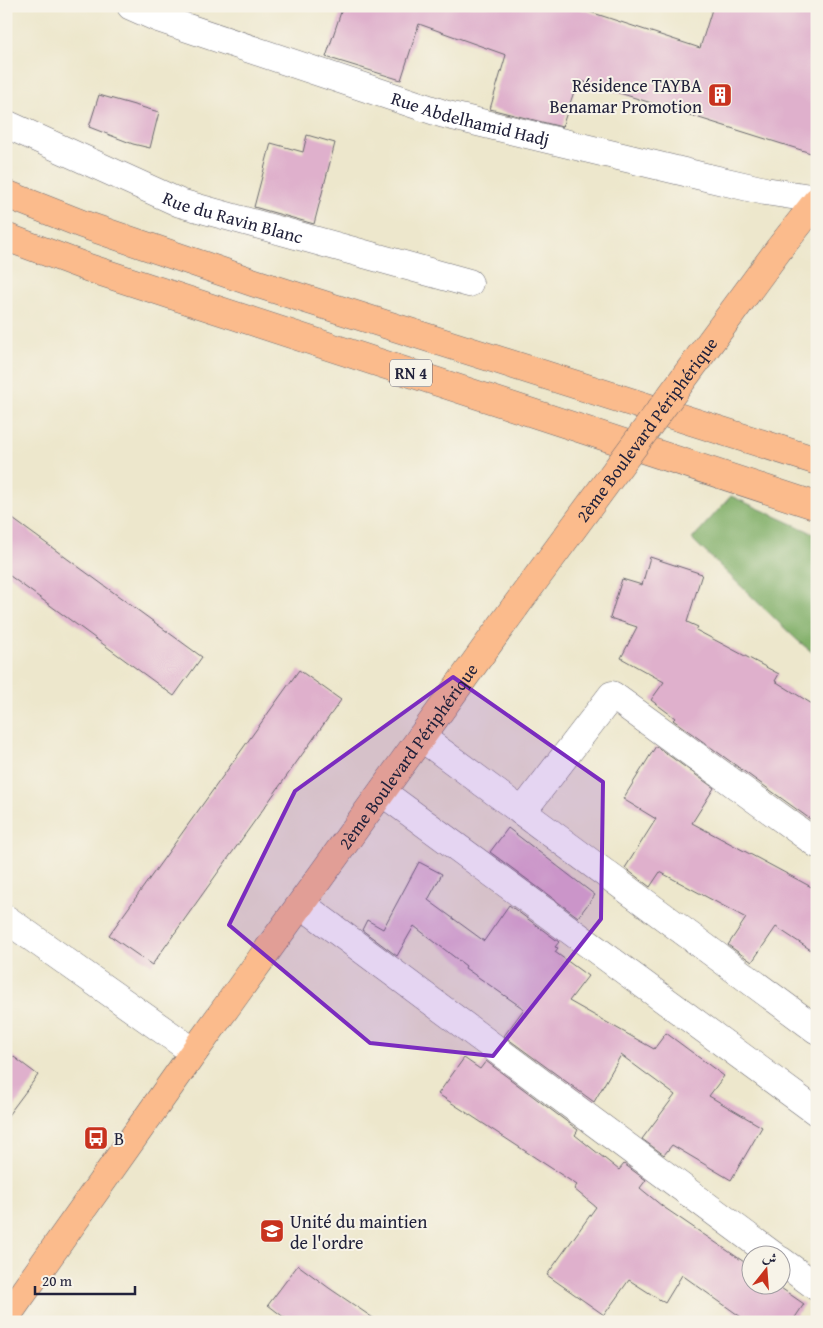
<svg xmlns="http://www.w3.org/2000/svg" width="823" height="1328" viewBox="0 0 823 1328" font-family="'Gentium Book Plus',Amiri,serif">
	<style>
		.forest { fill: #80af68; stroke: #516852 }
		.building { fill: #dfb0cc }
		.lines { fill: none; stroke-linecap: round; stroke-linejoin: round }
		.minor-casing { stroke: #69676e; stroke-width: 29 }
		.major-casing { stroke: #69676e; stroke-width: 29 }
		.highway-casing { stroke: #69676e; stroke-width: 29 }
		.minor { stroke: #fff; stroke-width: 28 }
		.major { stroke: #fbbb8c; stroke-width: 28 }
		.highway { stroke: #fbbb8c; stroke-width: 28 }
		.major-bridge-casing { stroke: #69676e; stroke-width: 29; stroke-linecap: butt }
		.major-bridge { stroke: #fbbb8c; stroke-width: 28 }
		.marked { fill: #7b2cbf; fill-opacity: 0.2; stroke: #7b2cbf; stroke-width: 4; stroke-linejoin: round }
		.labels { text-anchor: middle; dominant-baseline: central; stroke-width: 4; stroke-linejoin: round; paint-order: stroke }
		.shield { fill: #f7f3e8; stroke: #62616f; stroke-width: 1 }
		.shield-label { font-size: 16px; font-weight: bold; fill: #22223b }
		.poi-label { font-size: 18px; fill: #22223b; stroke: #f7f3e8; text-anchor: start }
		.street-label { font-size: 18px; fill: #22223b; stroke: #f7f3e8 }
	</style>
	<rect width="100%" height="100%" fill="#f7f3e8"/>
	<filter id="ink" filterUnits="userSpaceOnUse"><feTurbulence type="fractalNoise" baseFrequency=".02" numOctaves="2"/><feDisplacementMap in="SourceGraphic" scale="10" xChannelSelector="R" yChannelSelector="G"/><feConvolveMatrix kernelMatrix="1 2 1 2 8 2 1 2 1" color-interpolation-filters="sRGB"/></filter>
	<filter id="wash" filterUnits="userSpaceOnUse"><feTurbulence type="fractalNoise" baseFrequency=".0096" numOctaves="4" result="noise"/><feDisplacementMap in="SourceGraphic" scale="20" xChannelSelector="R" yChannelSelector="G"/><feGaussianBlur stdDeviation="1.12" result="paint"/><feColorMatrix in="noise" values="0 0 0 0 0 0 0 0 0 0 0 0 0 0 0 0 0 1.4 0 .05"/><feComposite in="paint" operator="in"/></filter>
	<g filter="url(#wash)">
		<rect width="100%" height="100%" fill="#ede7cc"/>
		<!-- forest -->
		<polygon class="forest" points="731,496 817,535 817,656 797,640 692,539"/>
		<g id="blocks">
			<!-- building -->
			<g class="building">
				<polygon points="343,6 572,6 700,48 713,6 817,6 817,155 578,80 562,127 490,109 506,55 419,24 401,80 326,57"/>
				<polygon points="99,95 159,112 150,148 133,144 89,127"/>
				<polygon points="307,135 335,143 314,224 254,207 271,143 303,152"/>
				<polygon points="6,514 202,657 174,696 6,573"/>
				<polygon points="650,557 702,574 687,622 698,627 696,630 779,674 775,681 817,707 817,824 673,720 675,718 651,700 664,682 621,658 637,627 610,618 622,579 642,585"/>
				<polygon points="299,670 341,700 152,965 109,935"/>
				<polygon points="656,746 714,788 692,823 817,890 817,954 776,927 752,962 728,945 746,918 660,872 650,887 625,868 656,819 623,799"/>
				<polygon points="508,828 595,895 578,917 490,852"/>
				<polygon points="419,862 442,874 428,900 484,941 509,905 559,942 555,947 558,948 555,952 588,976 569,1001 654,1049 666,1033 724,1076 709,1096 762,1127 731,1180 672,1145 664,1155 642,1139 675,1095 621,1055 594,1102 504,1036 524,1009 465,968 466,966 414,926 397,956 362,930 367,920 383,929"/>
				<polygon points="6,1051 38,1075 6,1118"/>
				<polygon points="464,1058 480,1069 486,1061 578,1130 575,1135 619,1170 624,1164 646,1180 640,1188 662,1206 750,1266 750,1286 778,1286 804,1304 792,1322 748,1322 682,1275 665,1303 629,1280 604,1315 547,1275 596,1207 574,1189 577,1185 438,1094"/>
				<polygon points="298,1265 329,1288 379,1322 290,1322 268,1305"/>
			</g>
		</g>
	</g>
	<g filter="url(#ink)">
		<use href="#blocks" fill-opacity="0" stroke="#69676e" stroke-width="1"/>
		<g class="lines">
			<defs>
				<g id="minor">
					<path id="s1" d="M 131,6 L 158,18 L 444,114 L 701,176 L 765,191 L 817,199"/>
					<path id="s2" d="M 6,124 L 180,203 L 469,283"/>
					<polyline points="421,737 817,1030"/>
					<polyline points="382,792 817,1112"/>
					<polyline points="522,812 612,695 817,844"/>
					<polyline points="301,904 774,1256"/>
					<polyline points="6,919 194,1052"/>
					<polyline points="780,1260 817,1287"/>
				</g>
				<g id="major">
					<polyline points="779,249 817,201"/>
					<path id="s3" d="M 6,1317 L 194,1052 L 515,607"/>
				</g>
				<g id="highway">
					<polyline points="6,194 82,224 255,283 817,461"/>
					<polyline points="6,237 89,268 817,506"/>
				</g>
			</defs>
			<!-- minor casing -->
			<use href="#minor" class="minor-casing"/>
			<!-- major casing -->
			<use href="#major" class="major-casing"/>
			<!-- highway casing -->
			<use href="#highway" class="highway-casing"/>
			<!-- minor -->
			<use href="#minor" class="minor"/>
			<!-- major -->
			<use href="#major" class="major"/>
			<!-- highway -->
			<use href="#highway" class="highway"/>
			<defs>
				<g id="major-bridge">
					<path id="s4" d="M 515,607 L 779,249"/>
				</g>
			</defs>
			<!-- major-bridge casing -->
			<use href="#major-bridge" class="major-bridge-casing"/>
			<!-- major-bridge -->
			<use href="#major-bridge" class="major-bridge"/>
		</g>
	</g>
	<!-- marked area -->
	<path class="marked" d="M 453,677 L 603,782 L 601,919 L 493,1056 L 370,1043 L 229,925 L 295,791 Z"/>
	<!-- icons -->
	<defs>
		<symbol id="building-square" viewBox="-11 -11 22 22"><rect x="-9" y="-9" width="18" height="18" rx="4" fill="#c8321e" stroke="#f7f3e8"/><path d="M-4-6H4V6H1V3H-1V6H-4ZM-2.5-4.3h1.7v1.8h-1.7ZM.8-4.3h1.7v1.8H.8ZM-2.5-1h1.7V.8h-1.7ZM.8-1h1.7V.8H.8Z" fill="#fff"/></symbol>
		<symbol id="bus-square" viewBox="-11 -11 22 22"><rect x="-9" y="-9" width="18" height="18" rx="4" fill="#c8321e" stroke="#f7f3e8"/><path d="M-5-6H5V4H4V6H2V4H-2V6H-4V4H-5ZM-3.5-4V0h7V-4ZM-3.5 1.2v1.5H-2V1.2ZM2 1.2v1.5H3.5V1.2Z" fill="#fff"/></symbol>
		<symbol id="university-square" viewBox="-11 -11 22 22"><rect x="-9" y="-9" width="18" height="18" rx="4" fill="#c8321e" stroke="#f7f3e8"/><path d="M0-5L7-2L0 1L-7-2ZM-4 1L0 2.5L4 1V4Q0 6-4 4Z" fill="#fff"/></symbol>
	</defs>
	<g fill-rule="evenodd">
		<use href="#building-square" x="706" y="81" width="28" height="28"/>
		<use href="#bus-square" x="82" y="1124" width="28" height="28"/>
		<use href="#university-square" x="258" y="1217" width="28" height="28"/>
	</g>
	<g class="labels">
		<!-- shield labels -->
		<rect class="shield" x="390" y="359.5" width="42" height="27" rx="4"/>
		<g class="shield-label">
			<text x="411" y="373">RN 4</text>
		</g>
		<!-- poi labels -->
		<g class="poi-label">
			<text x="702" y="85" text-anchor="end">Résidence TAYBA<tspan x="702" dy="21">Benamar Promotion</tspan></text>
			<text x="114" y="1138">B</text>
			<text x="290" y="1221">Unité du maintien<tspan x="290" dy="21">de l'ordre</tspan></text>
		</g>
		<!-- street labels -->
		<g class="street-label">
			<text stroke="none"><textPath href="#s1" startOffset="358">Rue Abdelhamid Hadj</textPath></text>
			<text stroke="none"><textPath href="#s2" startOffset="246">Rue du Ravin Blanc</textPath></text>
			<text stroke="none"><textPath href="#s4" startOffset="221">2ème Boulevard Périphérique</textPath></text>
			<text stroke="none"><textPath href="#s3" startOffset="690">2ème Boulevard Périphérique</textPath></text>
		</g>
	</g>
	<!-- margin -->
	<rect width="823" height="1328" fill="none" stroke="#f7f3e8" stroke-width="25"/>
	<!-- north arrow -->
	<g transform="translate(766 1270) rotate(17)"><circle r="24" fill="#f7f3e8" stroke="#a29fa3"/>
	<path d="M0-4L9 19L0 12L-9 19Z" fill="#c8321e"/>
	<text y="-8" font-size="14" font-weight="bold" text-anchor="middle" fill="#22223b">ش</text>
	</g>
	<!-- scale -->
	<path d="M35 1286v8h100v-8" fill="none" stroke="#22223b" stroke-width="2.5"/>
	<text x="42" y="1286" font-size="15" fill="#22223b" stroke="#f7f3e8" stroke-width="4" paint-order="stroke">20 m</text>
</svg>
